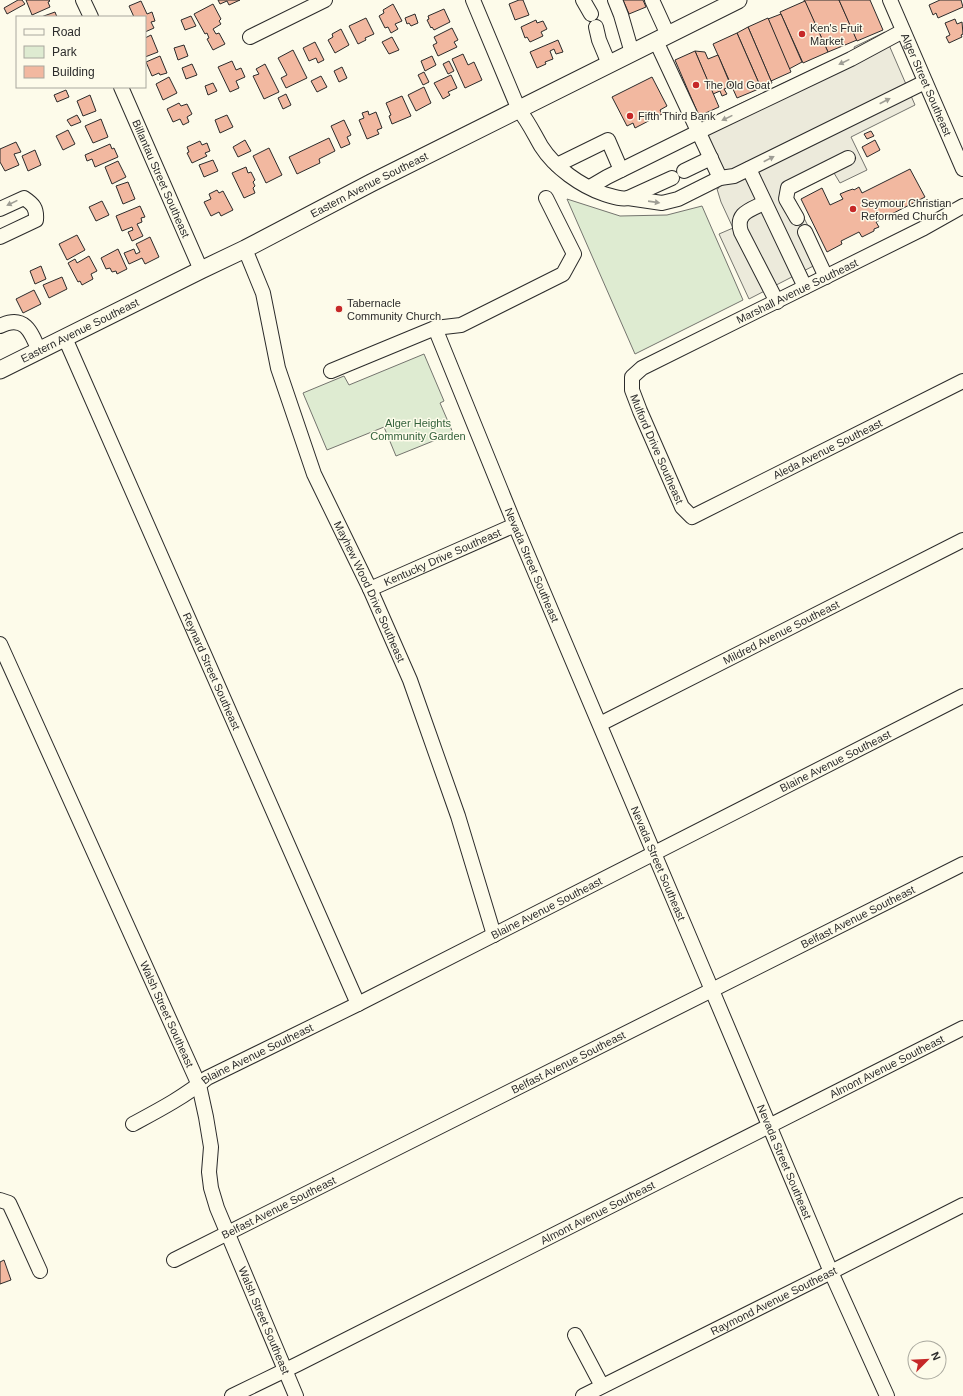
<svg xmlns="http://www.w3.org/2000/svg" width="963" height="1396" viewBox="0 0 963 1396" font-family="Arial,sans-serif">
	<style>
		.green { fill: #deebd1; stroke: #74746e }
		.parking { fill: #eceadb; stroke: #74746e }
		.building { fill: #f2b8a0; stroke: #2b2b2b }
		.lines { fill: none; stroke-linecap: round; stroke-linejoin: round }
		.minor-casing { stroke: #2b2b2b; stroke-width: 16 }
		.major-casing { stroke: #2b2b2b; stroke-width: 19 }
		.minor { stroke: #fdfbea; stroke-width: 14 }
		.major { stroke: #fdfbea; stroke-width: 17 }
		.oneway { fill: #9e9d94 }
		.poi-dot { fill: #c62828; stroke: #fdfbea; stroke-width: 1.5 }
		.labels { text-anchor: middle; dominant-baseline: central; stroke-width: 3; stroke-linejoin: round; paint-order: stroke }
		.poi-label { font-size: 11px; fill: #2b2b2b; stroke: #fdfbea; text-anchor: start }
		.street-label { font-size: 11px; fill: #2b2b2b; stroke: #fdfbea }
		.park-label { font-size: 11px; fill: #34623c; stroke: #fdfbea }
	</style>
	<rect width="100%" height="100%" fill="#fdfbea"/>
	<!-- green -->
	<g class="green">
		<polygon points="567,199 620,216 667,215 702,206 743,300 635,354"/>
		<polygon points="424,354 444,401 440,403 453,433 396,456 384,427 327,450 303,393 344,376 349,385"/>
	</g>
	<!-- parking -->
	<polygon class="parking" points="885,32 890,43 889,45 915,105 851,137 867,170 840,183 834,173 792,194 825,260 749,299 719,234 733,228 721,202 717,189 719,188 691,127 822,65 823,69 856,52 854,47"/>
	<!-- building -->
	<g class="building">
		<polygon points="18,0 22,0 25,4 7,14 4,8"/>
		<polygon points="26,0 49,0 50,1 48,2 50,7 32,15"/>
		<polygon points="218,0 240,0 229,5 227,1 220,4"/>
		<polygon points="519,0 523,0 529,15 515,20 509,4"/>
		<polygon points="623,0 643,0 646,7 629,14"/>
		<polygon points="804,0 839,0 857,40 828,52"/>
		<polygon points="839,0 870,0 883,30 857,41"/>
		<polygon points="940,0 961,0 963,7 938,18 936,13 933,15 929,5"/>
		<polygon points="141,1 147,14 152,12 155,21 151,22 154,28 145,32 145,17 134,17 129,6"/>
		<polygon points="805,1 828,52 803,63 780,12"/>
		<polygon points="213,4 221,19 219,21 221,24 213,29 216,34 219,33 225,44 213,50 207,39 209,38 207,33 205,34 194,14"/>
		<polygon points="393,4 402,21 395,24 398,29 391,33 388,27 385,28 379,16 384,13 383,10"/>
		<polygon points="444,9 450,22 434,30 432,27 431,28 427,20 429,19 428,16"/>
		<polygon points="55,12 57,17 41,17"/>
		<polygon points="415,14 418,23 411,26 409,23 407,24 405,18"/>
		<polygon points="781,14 802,62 789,69 768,19"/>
		<polygon points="191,16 196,26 185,30 181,20"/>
		<polygon points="366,18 374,34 365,38 366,40 358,44 349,26"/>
		<polygon points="768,18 791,72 771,81 748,27"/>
		<polygon points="955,19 957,24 962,22 963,34 961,35 962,37 949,43 946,37 950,35 945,23"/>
		<polygon points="536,20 537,23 543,21 547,29 541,32 543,36 530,42 527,37 525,38 521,27"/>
		<polygon points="748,27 772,83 761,88 737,33"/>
		<polygon points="452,28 458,40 454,42 457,47 438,56 433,45 437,43 434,37"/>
		<polygon points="341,29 349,45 335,53 328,40 333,37 332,34"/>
		<polygon points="737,33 761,88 737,98 713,44"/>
		<polygon points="151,35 158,52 145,57 145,38"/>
		<polygon points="392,37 399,50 389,54 382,42"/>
		<polygon points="558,40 563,52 556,54 554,49 550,51 553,59 545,62 546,64 537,68 530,52"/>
		<polygon points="315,42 324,60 318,63 316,58 309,61 303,48"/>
		<polygon points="184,45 188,56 178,60 174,48"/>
		<polygon points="293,50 307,78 286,88 281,78 287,75 278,58"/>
		<polygon points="695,51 705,52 708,59 718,55 731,86 724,89 727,94 722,96 720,91 713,94"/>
		<polygon points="695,51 719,107 699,116 675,60"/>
		<polygon points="463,54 468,65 474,62 482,80 465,88 452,59"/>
		<polygon points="160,56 167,73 160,75 159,73 152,76 146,62"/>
		<polygon points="432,56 436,65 425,71 421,61"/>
		<polygon points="232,61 236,70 241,68 245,77 236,81 239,88 230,92 218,67"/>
		<polygon points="449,61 454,71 448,74 443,64"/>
		<polygon points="192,64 197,75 186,79 182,68"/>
		<polygon points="265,64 279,92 264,99 253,76 259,74 256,69"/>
		<polygon points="342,67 347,78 339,82 334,71"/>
		<polygon points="424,72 429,82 423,85 418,75"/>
		<polygon points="451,75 457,88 448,92 450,95 443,99 434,83"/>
		<polygon points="321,76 327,87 317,92 311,81"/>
		<polygon points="169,77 177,93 163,100 156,84"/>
		<polygon points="652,77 667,106 660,110 662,114 635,128 633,123 627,126 612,97"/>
		<polygon points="213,83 217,91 208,95 205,86"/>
		<polygon points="424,87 431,103 416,111 408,95"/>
		<polygon points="66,90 69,97 57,102 54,95"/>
		<polygon points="286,94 291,105 283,109 278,98"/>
		<polygon points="90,95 96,111 83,116 77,101"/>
		<polygon points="402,96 411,116 392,124 389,116 391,115 386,103"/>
		<polygon points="179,103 181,106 187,104 192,114 187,117 189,122 183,125 180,119 173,122 167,109"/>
		<polygon points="368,111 369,115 376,112 382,128 377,130 379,134 367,139 359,120 364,118 362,113"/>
		<polygon points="77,115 81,122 71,126 67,120"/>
		<polygon points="227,115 233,127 220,133 215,120"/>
		<polygon points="101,119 108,137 93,143 85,126"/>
		<polygon points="344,120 351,135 347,137 350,144 341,148 331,126"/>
		<polygon points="68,130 75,144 63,150 56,136"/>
		<polygon points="871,131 874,136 867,139 864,134"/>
		<polygon points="329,138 335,151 319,159 320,163 297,174 289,157"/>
		<polygon points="245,140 251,151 238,157 233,147"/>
		<polygon points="875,140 880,150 867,157 862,147"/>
		<polygon points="200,141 202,145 207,143 210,151 205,153 207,156 192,163 187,153 189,152 187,147"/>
		<polygon points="16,142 21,152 14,154 19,165 5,171 0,162 0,149"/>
		<polygon points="110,144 112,149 114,148 118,157 95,167 92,159 87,161 85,155"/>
		<polygon points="269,148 282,175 266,183 253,156"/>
		<polygon points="35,150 41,165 28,171 22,156"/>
		<polygon points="213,160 218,171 204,177 199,165"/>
		<polygon points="118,161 126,177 112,184 105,167"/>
		<polygon points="246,167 248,173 251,172 255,180 253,182 255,186 253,188 255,193 244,198 232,173"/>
		<polygon points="910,169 925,197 876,222 879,227 874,229 874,231 862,237 859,232 841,241 842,244 827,252 801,199 822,188 830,205 843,199 840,194 847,191 853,189 854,190 859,187 862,193"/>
		<polygon points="128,182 135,199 123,204 116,186"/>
		<polygon points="217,190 219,193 223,191 233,210 221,216 219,212 211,216 204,202 211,199 209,194"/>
		<polygon points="102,201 109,215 96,221 89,207"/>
		<polygon points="140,206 145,217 141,218 142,222 137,224 143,236 132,241 128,232 133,230 132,227 122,231 116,216"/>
		<polygon points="77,235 85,250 67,260 59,244"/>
		<polygon points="150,237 159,257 145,264 142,258 129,264 124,253 134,249 136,254 140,252 136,244"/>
		<polygon points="118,249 127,269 117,274 116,271 112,272 110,268 106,269 101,258"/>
		<polygon points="89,256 97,271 91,274 93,279 82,285 80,281 78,282 68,263 75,259 77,263"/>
		<polygon points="41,266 46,279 35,284 30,271"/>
		<polygon points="62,277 67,289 49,298 43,285"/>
		<polygon points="34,290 41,304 23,313 16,299"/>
		<polygon points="4,1260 11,1280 0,1284 0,1262"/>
	</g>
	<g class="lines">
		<defs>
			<g id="minor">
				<polyline points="83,0 91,17"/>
				<path d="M 473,0 L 519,110 C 528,121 534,134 541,146 C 555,168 581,186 604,194 C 612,196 620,200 628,198 L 662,203 L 678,199 L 720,178 L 734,176 L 925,82"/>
				<polyline points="583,0 591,14"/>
				<polyline points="615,0 621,15 632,53"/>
				<polyline points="652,0 668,35"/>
				<path id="s1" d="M 890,0 L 963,169"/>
				<polyline points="596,27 599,40 609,64"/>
				<polyline points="250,37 325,0"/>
				<polyline points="656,41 720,178"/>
				<path id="s2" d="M 121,87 L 201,270"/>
				<polyline points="557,165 608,140 621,170"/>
				<polyline points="749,169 805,287"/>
				<polyline points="684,171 711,158"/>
				<polyline points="590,187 607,177 698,132 851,59 903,31"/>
				<polyline points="628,198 672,178"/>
				<path d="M 764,203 C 750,210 735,213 741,232 L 777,302"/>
				<path id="s3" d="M 963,206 L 924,228 L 642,368 L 632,377 L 632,390 L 640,411 L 682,507 L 692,517 L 963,381"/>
				<path d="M 0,209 L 24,198 C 33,204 37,208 36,220 L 0,237"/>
				<polyline points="797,218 786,199 788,188 848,158"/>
				<polyline points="805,232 826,277"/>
				<path id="s4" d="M 245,249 L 263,293 L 278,368 L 314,474 L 370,589 L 410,680 L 458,816 L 494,935"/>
				<path d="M 0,326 C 24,314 31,331 39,351"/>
				<path id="s5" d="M 435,328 L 515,525 L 706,976 L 831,1272 L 887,1396"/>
				<path id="s6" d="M 65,338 L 358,1004"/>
				<polyline points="331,371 435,328 461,325 563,274 574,254 546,198"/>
				<path id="s7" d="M 370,589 L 515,525"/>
				<path id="s8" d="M 0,644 L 199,1085 L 206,1117 L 211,1147 L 209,1172 L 211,1188 L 217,1208 L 296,1396"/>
				<path id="s9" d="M 600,724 L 963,540"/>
				<path id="s10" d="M 133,1124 C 159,1110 184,1097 207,1078 L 358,1004 L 963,696"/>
				<polyline points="0,1200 9,1203 16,1218 40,1271"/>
				<path id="s11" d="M 174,1260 L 963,864"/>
				<polyline points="575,1335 602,1386"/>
				<path id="s12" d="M 232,1396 L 298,1364 L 963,1028"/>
				<path id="s13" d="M 583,1396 L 831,1272 L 963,1205"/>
			</g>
			<g id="major">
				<path id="s14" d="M 0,370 L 201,270 L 245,249 L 371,183 L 738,0"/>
			</g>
		</defs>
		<!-- minor casing -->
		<use href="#minor" class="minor-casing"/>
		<!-- major casing -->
		<use href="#major" class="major-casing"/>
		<!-- minor -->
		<use href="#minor" class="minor"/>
		<!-- major -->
		<use href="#major" class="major"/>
	</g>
	<!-- one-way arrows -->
	<defs><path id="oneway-solid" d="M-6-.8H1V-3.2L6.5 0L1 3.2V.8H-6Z"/></defs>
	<g class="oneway">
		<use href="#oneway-solid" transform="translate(844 62) rotate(154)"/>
		<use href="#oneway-solid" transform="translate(885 101) rotate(-27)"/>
		<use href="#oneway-solid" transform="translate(727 118) rotate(154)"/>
		<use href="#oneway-solid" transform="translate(769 159) rotate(-27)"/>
		<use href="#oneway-solid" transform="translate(654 202) rotate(8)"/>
		<use href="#oneway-solid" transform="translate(12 203) rotate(154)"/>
	</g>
	<!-- markers -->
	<g class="poi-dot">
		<circle cx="802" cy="34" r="4"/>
		<circle cx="696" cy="85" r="4"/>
		<circle cx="630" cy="116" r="4"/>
		<circle cx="853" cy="209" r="4"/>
		<circle cx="339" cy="309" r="4"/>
	</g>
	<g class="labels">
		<!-- poi labels -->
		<g class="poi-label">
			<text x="810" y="28">Ken's Fruit<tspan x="810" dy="13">Market</tspan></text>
			<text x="704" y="85">The Old Goat</text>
			<text x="638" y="116">Fifth Third Bank</text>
			<text x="861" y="203">Seymour Christian<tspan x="861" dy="13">Reformed Church</tspan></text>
			<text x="347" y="303">Tabernacle<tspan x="347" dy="13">Community Church</tspan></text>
		</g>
		<!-- street labels -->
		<g class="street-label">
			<text stroke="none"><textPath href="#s1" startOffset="92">Alger Street Southeast</textPath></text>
			<text stroke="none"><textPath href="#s2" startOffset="100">Billantau Street Southeast</textPath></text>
			<text stroke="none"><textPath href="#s14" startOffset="413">Eastern Avenue Southeast</textPath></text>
			<text transform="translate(797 291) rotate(-26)">Marshall Avenue Southeast</text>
			<text stroke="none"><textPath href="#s14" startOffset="89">Eastern Avenue Southeast</textPath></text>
			<text stroke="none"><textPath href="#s3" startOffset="450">Mulford Drive Southeast</textPath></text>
			<text stroke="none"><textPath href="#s3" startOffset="679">Aleda Avenue Southeast</textPath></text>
			<text stroke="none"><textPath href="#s7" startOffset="79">Kentucky Drive Southeast</textPath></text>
			<text stroke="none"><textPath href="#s5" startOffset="256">Nevada Street Southeast</textPath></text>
			<text stroke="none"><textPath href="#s4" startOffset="366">Mayhew Wood Drive Southeast</textPath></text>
			<text stroke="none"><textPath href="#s9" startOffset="203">Mildred Avenue Southeast</textPath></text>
			<text stroke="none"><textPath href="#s6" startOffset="364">Reynard Street Southeast</textPath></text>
			<text stroke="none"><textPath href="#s10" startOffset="791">Blaine Avenue Southeast</textPath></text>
			<text stroke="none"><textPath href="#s5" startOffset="580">Nevada Street Southeast</textPath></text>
			<text stroke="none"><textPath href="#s10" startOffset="467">Blaine Avenue Southeast</textPath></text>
			<text stroke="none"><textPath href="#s11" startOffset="765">Belfast Avenue Southeast</textPath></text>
			<text stroke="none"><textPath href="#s8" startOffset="406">Walsh Street Southeast</textPath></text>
			<text stroke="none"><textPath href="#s10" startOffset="143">Blaine Avenue Southeast</textPath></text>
			<text stroke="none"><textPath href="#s11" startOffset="441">Belfast Avenue Southeast</textPath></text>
			<text stroke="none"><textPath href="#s12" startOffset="733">Almont Avenue Southeast</textPath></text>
			<text stroke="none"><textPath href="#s5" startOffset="904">Nevada Street Southeast</textPath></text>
			<text stroke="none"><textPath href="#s11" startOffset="117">Belfast Avenue Southeast</textPath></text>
			<text stroke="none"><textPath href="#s12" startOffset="409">Almont Avenue Southeast</textPath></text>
			<text stroke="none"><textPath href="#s13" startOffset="213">Raymond Avenue Southeast</textPath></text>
			<text stroke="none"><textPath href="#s8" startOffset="731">Walsh Street Southeast</textPath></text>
		</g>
		<!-- park labels -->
		<g class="park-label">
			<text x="418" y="423">Alger Heights<tspan x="418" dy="13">Community Garden</tspan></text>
		</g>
	</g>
	<!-- legend -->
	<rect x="16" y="16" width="130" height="72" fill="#fdfbea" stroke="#a9a89e"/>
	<rect x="24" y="29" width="20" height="6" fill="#fdfbea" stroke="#a9a89e"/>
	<text x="52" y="36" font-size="12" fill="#2b2b2b">Road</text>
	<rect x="24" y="46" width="20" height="12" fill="#deebd1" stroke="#a9a89e"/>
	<text x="52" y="56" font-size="12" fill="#2b2b2b">Park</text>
	<rect x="24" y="66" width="20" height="12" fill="#f2b8a0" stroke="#a9a89e"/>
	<text x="52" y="76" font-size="12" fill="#2b2b2b">Building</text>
	<!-- north arrow -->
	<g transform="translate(927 1360) rotate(66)"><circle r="19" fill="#fdfbea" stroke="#a9a89e"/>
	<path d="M0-3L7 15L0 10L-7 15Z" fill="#c62828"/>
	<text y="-6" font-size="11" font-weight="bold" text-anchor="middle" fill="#2b2b2b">N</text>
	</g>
</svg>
